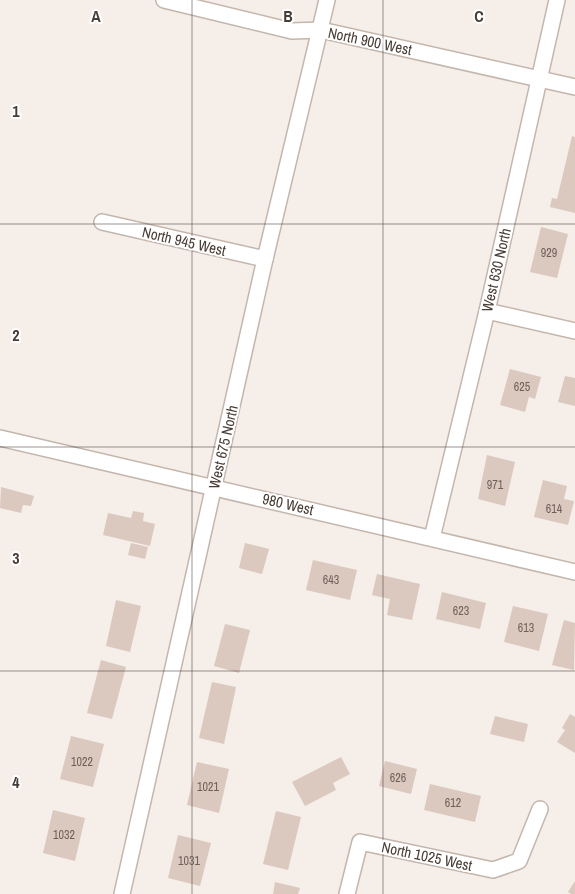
<svg xmlns="http://www.w3.org/2000/svg" width="575" height="894" viewBox="0 0 575 894" font-family="'Archivo Narrow',sans-serif">
	<style>
		.building { fill: #dbc9c0 }
		.lines { fill: none; stroke-linecap: round; stroke-linejoin: round }
		.minor-casing { stroke: #c4b6ad; stroke-width: 18 }
		.minor { stroke: #fff; stroke-width: 15 }
		.grid { fill: none; stroke: #493d36; stroke-width: 1; stroke-opacity: 0.55 }
		.labels { text-anchor: middle; dominant-baseline: central; stroke-width: 4; stroke-linejoin: round; paint-order: stroke }
		.number-label { font-size: 12px; fill: #6e6058 }
		.street-label { font-size: 15px; fill: #493d36; stroke: #fff }
		.grid-label { font-size: 16px; text-anchor: middle; font-weight: bold; fill: #493d36; stroke: #fff; stroke-width: 4; stroke-linejoin: round; paint-order: stroke }
	</style>
	<rect width="100%" height="100%" fill="#f5eee9"/>
	<!-- building -->
	<g class="building">
		<polygon points="572,136 575,137 575,213 550,207 552,198 557,199"/>
		<polygon points="541,227 568,234 557,278 530,272"/>
		<polygon points="510,369 541,377 535,399 529,397 525,412 500,405"/>
		<polygon points="565,376 575,378 575,406 558,402"/>
		<polygon points="487,455 515,462 505,506 478,499"/>
		<polygon points="543,480 567,486 564,499 574,501 568,525 534,517"/>
		<polygon points="1,487 34,496 31,506 23,505 21,513 0,508"/>
		<polygon points="133,511 144,513 143,521 155,524 150,546 103,535 108,513 131,518"/>
		<polygon points="131,543 148,547 145,559 128,555"/>
		<polygon points="245,543 269,549 262,574 239,568"/>
		<polygon points="313,560 357,570 350,600 306,590"/>
		<polygon points="377,574 420,584 412,620 387,615 390,599 372,595"/>
		<polygon points="442,592 486,603 480,629 436,619"/>
		<polygon points="116,600 141,606 130,652 106,646"/>
		<polygon points="513,606 548,614 539,651 504,642"/>
		<polygon points="564,620 575,623 574,670 552,665"/>
		<polygon points="225,624 250,630 239,673 214,666"/>
		<polygon points="101,660 126,667 112,719 87,713"/>
		<polygon points="212,682 236,687 224,744 199,738"/>
		<polygon points="570,714 575,717 575,753 557,742 565,730 562,728"/>
		<polygon points="495,716 528,724 524,742 490,734"/>
		<polygon points="71,736 104,744 93,787 60,779"/>
		<polygon points="341,757 350,774 333,783 336,790 305,806 292,782"/>
		<polygon points="385,761 417,769 411,794 379,786"/>
		<polygon points="197,762 229,769 219,813 187,805"/>
		<polygon points="430,784 481,796 475,822 424,810"/>
		<polygon points="53,810 85,818 75,861 43,853"/>
		<polygon points="276,811 301,817 288,870 263,864"/>
		<polygon points="178,835 211,843 200,886 168,878"/>
		<polygon points="575,881 575,894 571,894 568,892"/>
		<polygon points="275,882 300,888 298,894 273,894"/>
	</g>
	<g class="lines">
		<defs>
			<g id="minor">
				<polyline points="164,0 292,31 321,30 575,87"/>
				<polyline points="102,222 265,259"/>
				<polyline points="487,311 575,331"/>
				<polyline points="0,438 575,572"/>
				<polyline points="432,538 487,311 557,0"/>
				<polyline points="122,894 265,259 327,0"/>
				<polyline points="347,894 360,842 493,870 519,861 540,809"/>
			</g>
		</defs>
		<!-- minor casing -->
		<use href="#minor" class="minor-casing"/>
		<!-- minor -->
		<use href="#minor" class="minor"/>
	</g>
	<!-- grid -->
	<path class="grid" d="M 192,0 L 192,894M 383,0 L 383,894M 0,224 L 575,224M 0,447 L 575,447M 0,671 L 575,671"/>
	<g class="labels">
		<!-- number labels -->
		<g class="number-label">
			<text x="549" y="253">929</text>
			<text x="522" y="387">625</text>
			<text x="495" y="485">971</text>
			<text x="554" y="509">614</text>
			<text x="331" y="580">643</text>
			<text x="461" y="611">623</text>
			<text x="526" y="628">613</text>
			<text x="82" y="762">1022</text>
			<text x="398" y="778">626</text>
			<text x="208" y="787">1021</text>
			<text x="453" y="803">612</text>
			<text x="64" y="835">1032</text>
			<text x="189" y="861">1031</text>
		</g>
		<!-- street labels -->
		<g class="street-label">
			<text transform="translate(370 41) rotate(12)">North 900 West</text>
			<text transform="translate(184 241) rotate(13)">North 945 West</text>
			<text transform="translate(496 270) rotate(-77)">West 630 North</text>
			<text transform="translate(223 447) rotate(-77)">West 675 North</text>
			<text transform="translate(288 504) rotate(13)">980 West</text>
			<text transform="translate(427 856) rotate(12)">North 1025 West</text>
		</g>
	</g>
	<g class="grid-label">
		<text x="96" y="22">A</text>
		<text x="288" y="22">B</text>
		<text x="479" y="22">C</text>
		<text x="16" y="117">1</text>
		<text x="16" y="341">2</text>
		<text x="16" y="564">3</text>
		<text x="16" y="788">4</text>
	</g>
</svg>
